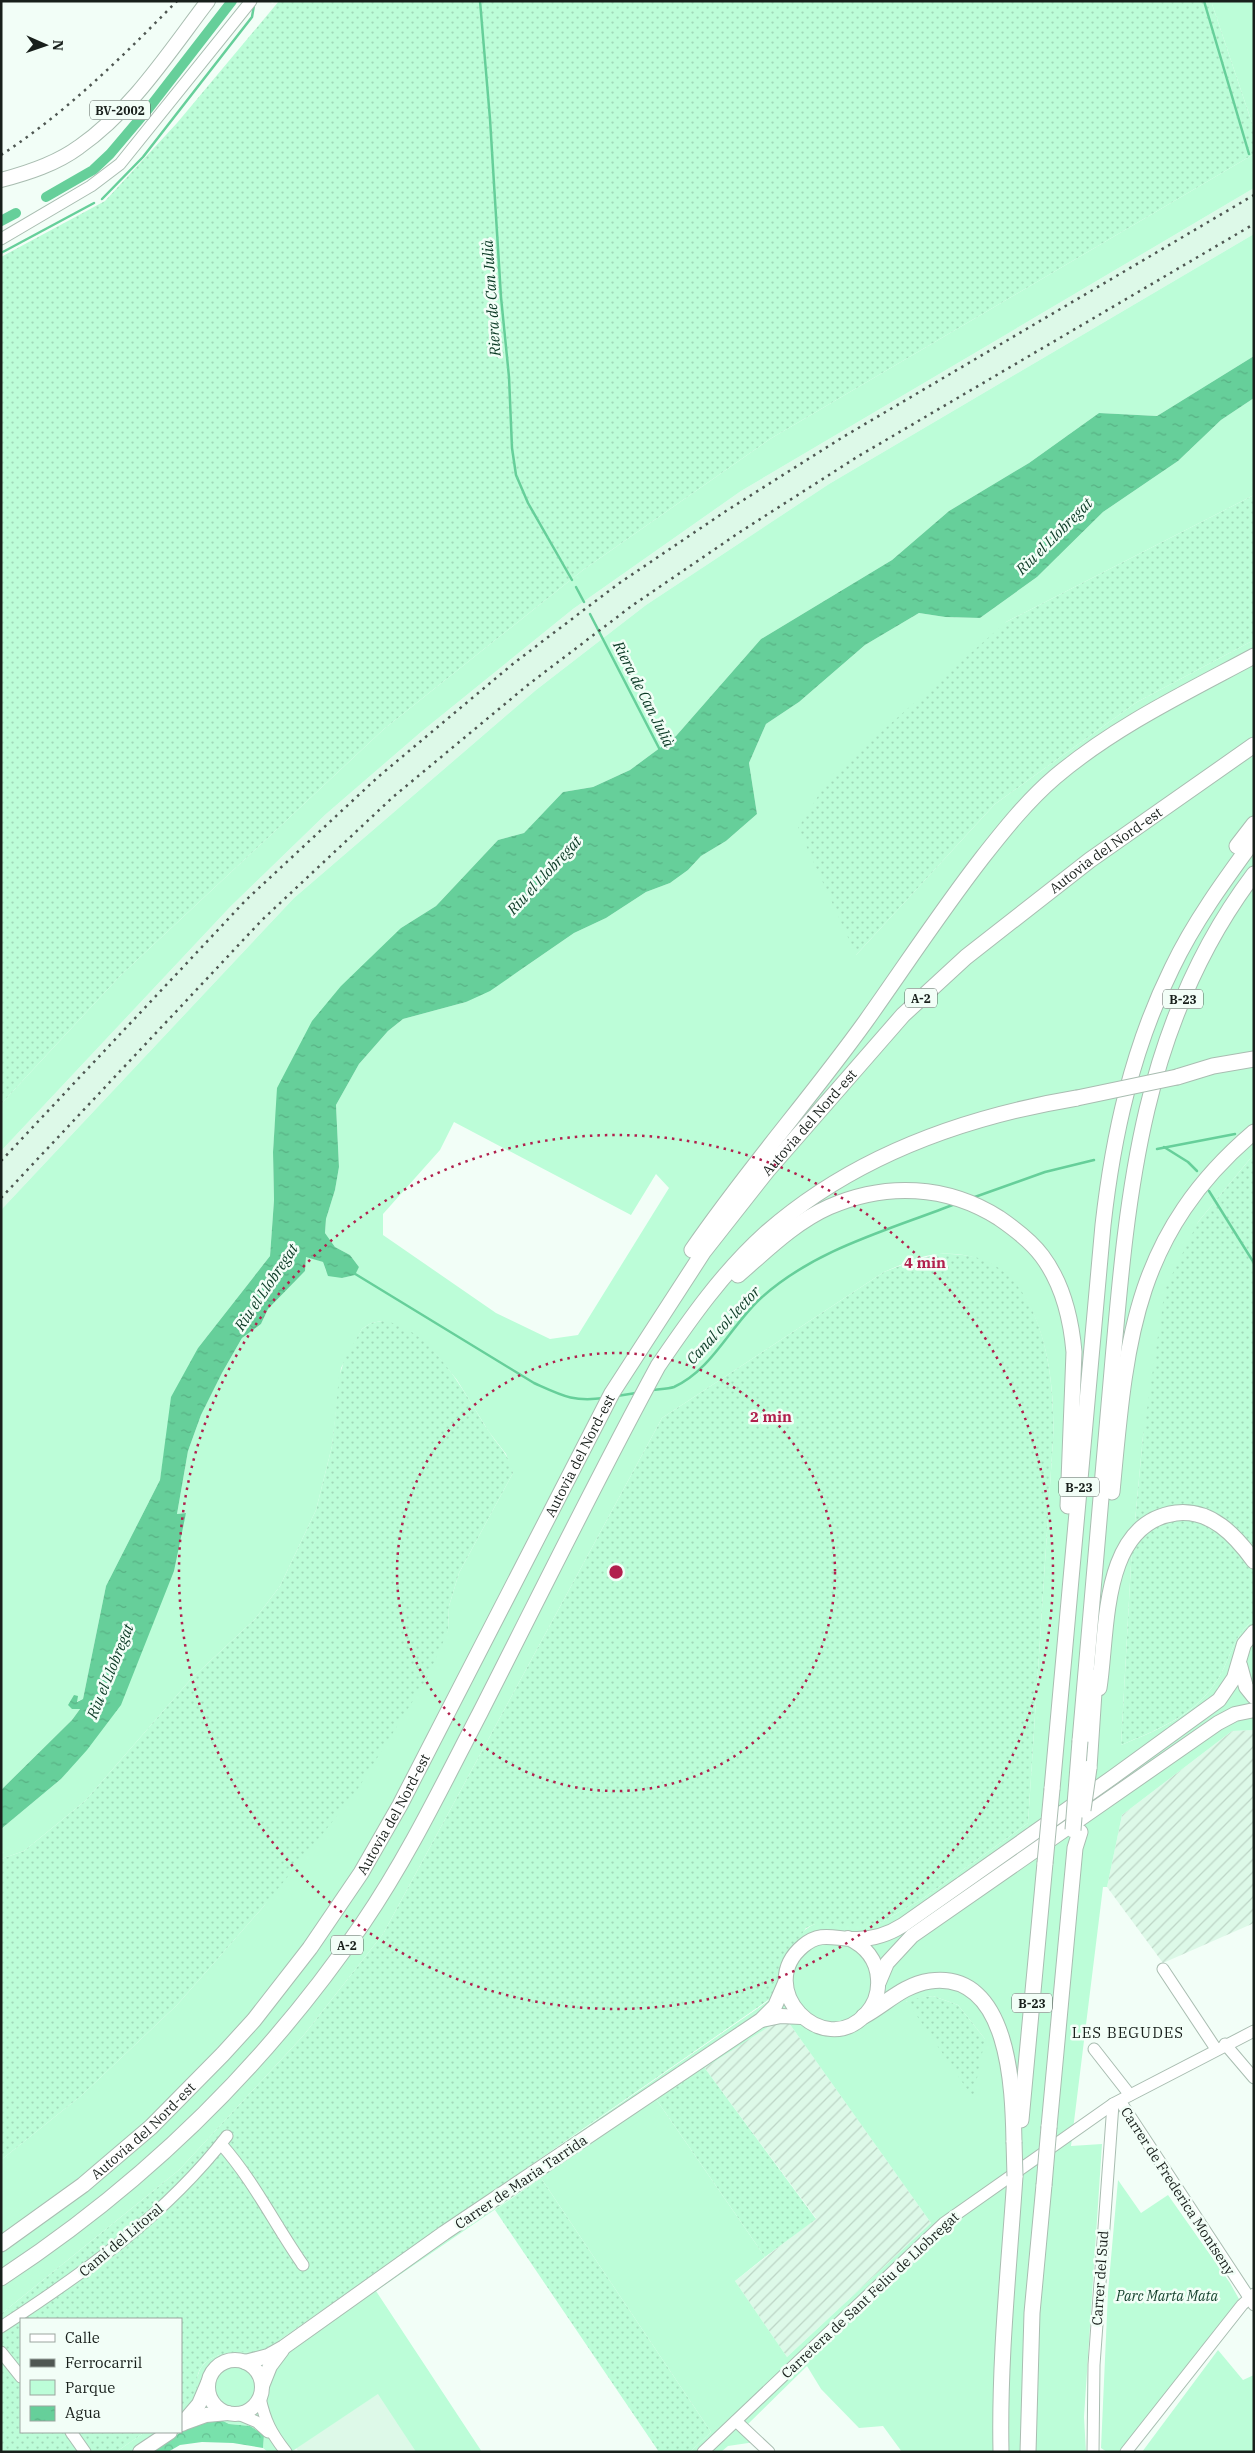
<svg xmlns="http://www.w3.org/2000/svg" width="1255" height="2453" viewBox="0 0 1255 2453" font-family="'IBM Plex Serif',serif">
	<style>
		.built { fill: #ddf9e8 }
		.industrial { fill: url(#industrial-furrows) }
		.green { fill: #bcfdd8; fill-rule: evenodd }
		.forest { fill: url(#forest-crowns) }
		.garden { fill: url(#garden-dots) }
		.water { fill: url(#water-ripples) }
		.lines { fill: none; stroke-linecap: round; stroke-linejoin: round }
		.stream { stroke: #66cf9a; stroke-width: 2.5 }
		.canal { stroke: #66cf9a; stroke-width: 10 }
		.minor-casing { stroke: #a9bdb1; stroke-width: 13 }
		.major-casing { stroke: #a9bdb1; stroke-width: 16 }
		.highway-casing { stroke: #a9bdb1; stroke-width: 17 }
		.minor { stroke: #fff; stroke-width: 11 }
		.major { stroke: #fff; stroke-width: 14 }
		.highway { stroke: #fff; stroke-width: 15 }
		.rail { stroke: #4f5752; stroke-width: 2.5; stroke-dasharray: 2.5 5; stroke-linecap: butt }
		.highway-bridge-casing { stroke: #a9bdb1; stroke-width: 17; stroke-linecap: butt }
		.highway-bridge { stroke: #fff; stroke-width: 15 }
		.ring { fill: none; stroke: #b1204d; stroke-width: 2.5; stroke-dasharray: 2.5 5 }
		.labels { text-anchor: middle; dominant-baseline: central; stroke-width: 5; stroke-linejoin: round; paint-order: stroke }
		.shield { fill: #f2fef7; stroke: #59625d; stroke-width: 1 }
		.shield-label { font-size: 12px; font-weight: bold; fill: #181f1b }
		.street-label { font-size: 14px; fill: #181f1b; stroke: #f2fef7 }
		.park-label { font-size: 14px; font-style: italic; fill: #103e29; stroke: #f2fef7 }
		.water-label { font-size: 15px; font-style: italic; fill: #0b3a25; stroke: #f2fef7 }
		.neighbourhood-label { font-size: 15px; letter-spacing: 1px; fill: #181f1b; stroke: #f2fef7 }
		.centre { fill: #b1204d; stroke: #f2fef7; stroke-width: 2.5 }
		.ring-label { font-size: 15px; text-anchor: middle; font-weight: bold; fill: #b1204d; stroke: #f2fef7; stroke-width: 5; stroke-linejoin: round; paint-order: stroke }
	</style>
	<defs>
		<pattern id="industrial-furrows" width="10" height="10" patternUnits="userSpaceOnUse" patternTransform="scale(1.25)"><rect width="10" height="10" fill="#ddf9e8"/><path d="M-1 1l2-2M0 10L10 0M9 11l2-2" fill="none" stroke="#bdd5c6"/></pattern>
		<pattern id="forest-crowns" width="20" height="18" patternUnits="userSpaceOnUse" patternTransform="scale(1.25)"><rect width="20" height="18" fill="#78e1ab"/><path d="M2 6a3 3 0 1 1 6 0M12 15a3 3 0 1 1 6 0" fill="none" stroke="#67c193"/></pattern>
		<pattern id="garden-dots" width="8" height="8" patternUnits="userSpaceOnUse" patternTransform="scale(1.25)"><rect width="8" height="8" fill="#bcfdd8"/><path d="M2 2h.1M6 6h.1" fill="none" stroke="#a1d8b9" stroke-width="1.8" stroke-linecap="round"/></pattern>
		<pattern id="water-ripples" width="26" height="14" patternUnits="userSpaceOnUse" patternTransform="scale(1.25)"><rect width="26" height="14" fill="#66cf9a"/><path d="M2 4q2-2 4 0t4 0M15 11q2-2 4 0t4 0" fill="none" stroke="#58b184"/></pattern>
	</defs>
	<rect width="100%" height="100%" fill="#f2fef7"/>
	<!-- built -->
	<g class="built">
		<polygon points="1254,188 1254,234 829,484 646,605 536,690 294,898 1,1210 1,1151 230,907 326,814 421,732 573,609 741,491"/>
		<polygon points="379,2393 416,2452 299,2452 296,2448"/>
	</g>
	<!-- industrial -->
	<g class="industrial">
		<polygon points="1254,1730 1254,1923 1163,1963 1107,1887 1122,1815 1232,1731"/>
		<polygon points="789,2023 931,2223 787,2357 735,2281 816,2218 704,2067 773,2024"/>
	</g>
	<!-- green -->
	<g class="green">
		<polygon points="1211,1 1254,1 1254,129"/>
		<polygon points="1254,154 1254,188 741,491 573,609 421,732 326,814 230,907 1,1151 1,1104 120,976 384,729 583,570 770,439"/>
		<polygon points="1254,234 1254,356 1157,416 1099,413 1029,463 949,511 892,560 761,639 676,736 630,770 593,787 563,792 524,833 498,840 436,906 401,928 275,1123 273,1152 274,1200 270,1256 198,1348 165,1447 160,1480 106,1586 83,1699 68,1705 80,1709 72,1720 1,1790 1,1210 294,898 536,690 646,605 829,484"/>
		<path d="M 1254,398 L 1254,495 L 1006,622 L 856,955 L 995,804 L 1137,702 L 1254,640 L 1254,1154 L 1198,1222 L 1143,1436 L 1131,1564 L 1121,1745 C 1158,1730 1196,1715 1218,1679 C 1231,1658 1233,1635 1254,1620 L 1254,1730 L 1232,1731 L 1122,1815 L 1107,1887 L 1103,1887 L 1071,2146 L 1102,2144 L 1084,2417 L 1086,2452 L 902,2452 L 883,2426 L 859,2428 L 821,2389 L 807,2366 L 747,2425 L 755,2442 L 728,2446 L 721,2452 L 690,2452 L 711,2432 L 541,2178 L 376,2291 L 482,2452 L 416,2452 L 378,2394 L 291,2452 L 268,2452 L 263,2448 L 264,2435 L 250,2426 L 229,2424 L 215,2417 L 196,2422 L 181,2432 L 181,2407 L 197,2395 C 197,2388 196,2381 198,2375 C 206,2349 241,2352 261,2353 L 774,1997 C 776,1970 789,1935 815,1924 L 880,1923 L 922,1899 L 1028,1823 L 1053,1440 C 1056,1365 1039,1247 939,1254 C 920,1255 901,1265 884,1272 L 662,1418 L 383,1934 L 303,2036 L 179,2170 L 1,2314 L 1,2160 L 82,2095 L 177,2005 L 264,1906 L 448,1631 L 449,1606 L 459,1573 L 513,1473 L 506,1454 L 489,1432 L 457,1380 L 436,1354 L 411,1333 L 382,1321 L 371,1323 L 362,1329 L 341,1368 L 332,1446 L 316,1510 L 280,1586 L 255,1619 L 191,1679 L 85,1801 L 24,1851 L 1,1859 L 1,1829 L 61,1779 L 102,1729 L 186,1513 L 177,1514 L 188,1451 L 201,1415 L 222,1373 L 242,1338 L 261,1324 L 268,1309 L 305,1271 L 306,1256 L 323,1262 L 326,1271 L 342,1278 L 354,1275 L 359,1267 L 350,1255 L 335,1247 L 325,1233 L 326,1219 L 335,1190 L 339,1167 L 336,1105 L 359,1064 L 388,1031 L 403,1019 L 466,1002 L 519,971 L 574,933 L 606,918 L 646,892 L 670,883 L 688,870 L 701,856 L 726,841 L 757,814 L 749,763 L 766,724 L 799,702 L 865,645 L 919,613 L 945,617 L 980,618 L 1037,577 L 1103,512 L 1178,461 L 1221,420 ZM 454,1122 L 631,1215 L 656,1174 L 669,1188 L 578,1335 L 550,1339 L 496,1313 L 383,1235 L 383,1214 L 440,1150 ZM 933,1996 L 958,2005 L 985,2039 L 906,2001 ZM 789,2023 L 931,2223 L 787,2357 L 735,2281 L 765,2257 L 656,2099 L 773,2024 Z"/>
		<polygon points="1118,2180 1141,2213 1168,2195 1230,2283 1239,2299 1122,2452 1107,2452 1101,2448 1108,2292"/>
		<polygon points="1218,2350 1243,2380 1254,2375 1254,2452 1142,2452"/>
		<polygon points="145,2432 181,2432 151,2452 116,2452"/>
	</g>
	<!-- forest -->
	<polygon class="forest" points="215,2417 229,2424 250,2426 264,2435 263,2448 233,2443 202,2442 180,2445 168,2452 151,2452 196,2422"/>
	<!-- garden -->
	<g class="garden">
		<polygon points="279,1 1211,1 1254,129 1254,154 770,439 583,570 384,729 120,976 1,1104 1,257 105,201 177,123"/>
		<polygon points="1254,495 1254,640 1137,702 995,804 856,955 798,828 830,777 1006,622"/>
		<path d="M 1254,1154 L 1254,1620 C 1233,1635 1231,1658 1218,1679 C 1196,1715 1157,1730 1121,1745 L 1131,1564 L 1143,1436 L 1165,1289 L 1198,1222 Z"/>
		<path d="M 938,1254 C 953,1254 969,1254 984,1260 C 1046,1286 1055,1382 1053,1440 L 1028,1823 L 922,1899 L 880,1923 L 858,1925 L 815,1924 L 806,1928 L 781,1964 L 774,1996 L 261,2353 C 241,2352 207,2349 198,2374 C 196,2381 199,2390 196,2397 L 181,2407 L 181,2319 L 21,2319 L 21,2432 L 145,2432 L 116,2452 L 1,2452 L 1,2314 L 179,2170 L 303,2036 L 383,1934 L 662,1418 L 884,1272 L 915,1260 Z"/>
		<path d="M 382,1321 C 430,1325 465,1394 488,1430 C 497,1445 510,1455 513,1473 L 459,1573 L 449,1606 L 448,1631 L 426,1680 L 354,1795 L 264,1906 L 177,2005 L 82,2095 L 1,2160 L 1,1859 L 24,1851 L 85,1801 L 191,1679 L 255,1619 L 280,1586 L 316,1510 L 332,1446 L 339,1377 L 345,1358 L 362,1329 L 371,1323 Z"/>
		<polygon points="933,1996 958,2005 985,2039 973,2098 906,2000"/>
		<polygon points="704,2067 816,2219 765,2257 656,2099"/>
		<polygon points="541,2178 711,2432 690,2452 659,2452 495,2210"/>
	</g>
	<!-- water -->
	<polygon class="water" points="1254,356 1254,398 1221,420 1178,461 1103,512 1037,577 980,618 945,617 919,613 865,645 799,702 766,724 749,763 757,814 726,841 701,856 688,870 670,883 646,892 606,918 574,933 490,991 466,1002 403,1019 388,1031 359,1064 336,1105 339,1167 335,1190 326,1219 325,1233 335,1247 350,1255 359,1267 355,1275 342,1278 328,1276 323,1262 306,1257 305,1271 268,1309 261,1324 242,1338 222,1373 201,1415 188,1451 177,1514 186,1513 174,1571 121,1705 87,1750 61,1779 1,1829 1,1790 72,1720 80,1709 72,1709 68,1705 74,1695 78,1696 77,1702 83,1699 106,1586 160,1480 171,1397 198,1348 270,1256 274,1200 273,1152 277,1088 312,1021 341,986 401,928 436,906 498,840 524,833 563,792 593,787 630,770 676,736 761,639 892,560 949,511 1029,463 1099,413 1157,416"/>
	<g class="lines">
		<!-- stream -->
		<g class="stream">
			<polyline points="480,1 490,119 501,297 509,377 512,448 516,475 528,503 572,580"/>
			<polyline points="1204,1 1249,154"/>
			<polyline points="102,199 143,157 252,17 254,5"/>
			<polyline points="1,253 94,203"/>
			<polyline points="576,587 584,602"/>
			<polyline points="590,614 660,750"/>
			<polyline points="1164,1147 1188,1162 1197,1171"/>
			<polyline points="1157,1149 1235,1134"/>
			<polyline points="1209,1191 1254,1263"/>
			<polyline points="972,1198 1045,1172 1094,1160"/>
			<path d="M 352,1272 L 534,1383 C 563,1396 573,1402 604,1398"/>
			<path d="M 652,1390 C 659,1389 668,1389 674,1387 C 712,1370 731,1325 761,1298 C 815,1249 889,1230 955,1204"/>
			<polyline points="617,1396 636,1393"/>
		</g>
		<!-- canal -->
		<g class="canal">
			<polyline points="46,197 93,170 110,154 149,108 232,1"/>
			<polyline points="1,221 16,213"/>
		</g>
		<defs>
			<g id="minor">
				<polyline points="1,239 91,186 120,164 251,1"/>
				<polyline points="1163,1969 1216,2049"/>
				<polyline points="1225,2044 1254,2078"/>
				<polyline points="1094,2049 1130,2095"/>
				<polyline points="1120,2101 1254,2305"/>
				<path d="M 221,2144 C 254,2181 275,2225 303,2265"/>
				<path d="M 1,2327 C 84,2273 166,2215 227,2136"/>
				<polyline points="1,2352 21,2377"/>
				<path d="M 260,2398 C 265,2421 271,2433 286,2452"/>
				<polyline points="238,2414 257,2422 268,2432"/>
				<polyline points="736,2421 769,2452"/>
				<polyline points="71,2432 85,2452"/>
				<polyline points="703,2452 944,2223 1113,2104 1254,2031"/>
				<polyline points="1093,2452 1094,2365 1113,2104"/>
				<polyline points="1126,2452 1242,2305 1254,2294"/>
			</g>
			<g id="major">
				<path d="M 1,180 C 28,173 56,164 79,147 C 132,110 169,52 208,1"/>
				<polyline points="1240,1665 1246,1687 1254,1697"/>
				<path d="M 848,1938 C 865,1946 877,1960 878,1979 C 879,1992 875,2004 866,2014 C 823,2061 753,1988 803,1946 C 822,1930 836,1940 857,1939 C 874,1939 889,1934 903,1925 L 1113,1777 L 1219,1700 L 1234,1678 L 1244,1644 L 1254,1632"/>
				<polyline points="879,1982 887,1963 912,1936 1218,1723 1235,1714 1254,1710"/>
				<polyline points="762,2020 781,2016 801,2017"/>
				<circle cx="235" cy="2387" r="27"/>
				<polyline points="245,2362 268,2356 284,2347 444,2233 761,2020 775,2006 785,1983"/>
				<polyline points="262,2386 270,2366 282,2350"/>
				<polyline points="184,2423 206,2415 228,2413"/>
				<polyline points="182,2424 199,2404 208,2383"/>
				<polyline points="140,2452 170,2432"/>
			</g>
			<g id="highway">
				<polyline points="1237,846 1254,824"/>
				<polyline points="1177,1077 1213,1066 1254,1059"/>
				<path d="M 692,1250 C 746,1171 810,1099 866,1021 C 905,966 941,911 982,858 C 1004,830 1027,801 1055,777 C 1114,727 1185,693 1254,656"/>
				<path d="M 738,1275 C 766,1251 795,1222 829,1207 C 886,1182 947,1185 999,1218 C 1015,1229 1031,1241 1042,1256 C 1063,1284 1071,1318 1074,1352 L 1068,1506"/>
				<path d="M 1112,1492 C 1126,1343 1132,1236 1254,1132"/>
				<path d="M 1099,1688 C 1108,1632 1100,1523 1176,1513 C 1211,1509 1235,1535 1254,1561"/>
				<path d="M 1080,1741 C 1089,1629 1099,1517 1109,1405 C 1126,1215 1134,1033 1254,874"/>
				<polyline points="1089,1768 1095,1677"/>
				<path d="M 1052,1789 L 1103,1225 C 1113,1136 1132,1049 1172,968 C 1194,922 1224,881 1254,840"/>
				<path d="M 864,2016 C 886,2004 903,1985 930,1981 C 1010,1970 1013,2090 1014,2142"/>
				<polyline points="1021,2120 1045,1863"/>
				<polyline points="1049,2127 1075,1848 1080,1832"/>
				<path id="s1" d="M 1,2244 L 83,2185 L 151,2127 L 223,2054 L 254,2020 L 310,1948 L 361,1873 L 400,1805 L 612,1393 L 704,1251 L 767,1171 L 903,1015 L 966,957 L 1090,860 L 1254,745"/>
				<path d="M 1,2278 C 144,2184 266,2065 363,1923 C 408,1857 443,1784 480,1713 C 539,1597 596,1480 658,1366 C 690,1319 723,1272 765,1234 C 853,1156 963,1117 1077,1098"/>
				<path d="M 1001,2452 C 999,2359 1009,2268 1015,2176"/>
				<polyline points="1028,2452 1032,2313 1044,2185"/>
			</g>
		</defs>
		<!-- minor casing -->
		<use href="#minor" class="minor-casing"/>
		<!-- major casing -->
		<use href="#major" class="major-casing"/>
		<!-- highway casing -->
		<use href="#highway" class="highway-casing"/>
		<!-- minor -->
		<use href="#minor" class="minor"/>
		<!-- major -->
		<use href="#major" class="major"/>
		<!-- highway -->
		<use href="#highway" class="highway"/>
		<!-- rail -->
		<g class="rail">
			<path d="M 1,155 C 67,112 122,57 177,1"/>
			<polyline points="1,1161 246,900 378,777 514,663 618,584 726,511 843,437 1254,195"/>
			<polyline points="1,1198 262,920 393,797 529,684 633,605 740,532 857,457 1254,224"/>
		</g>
		<defs>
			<g id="highway-bridge">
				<polyline points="1077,1098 1177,1077"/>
				<polyline points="1083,1810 1089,1768"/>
				<polyline points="1073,1830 1080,1741"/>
				<polyline points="1045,1863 1052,1789"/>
				<polyline points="1014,2142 1015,2176"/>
				<polyline points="1044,2185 1049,2127"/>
			</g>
		</defs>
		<!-- highway-bridge casing -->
		<use href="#highway-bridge" class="highway-bridge-casing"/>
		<!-- highway-bridge -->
		<use href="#highway-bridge" class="highway-bridge"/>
	</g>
	<!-- distance rings -->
	<g class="ring">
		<circle cx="616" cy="1572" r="219"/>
		<circle cx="616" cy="1572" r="437"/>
	</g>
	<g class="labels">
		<!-- shield labels -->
		<g class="shield">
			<rect x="90" y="100.5" width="60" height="19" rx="4"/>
			<rect x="905" y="988.5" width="32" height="19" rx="4"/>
			<rect x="1163" y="989.5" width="40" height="19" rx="4"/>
			<rect x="1059" y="1477.5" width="40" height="19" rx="4"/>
			<rect x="331" y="1935.5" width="32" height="19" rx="4"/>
			<rect x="1012" y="1993.5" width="40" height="19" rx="4"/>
		</g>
		<g class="shield-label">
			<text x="120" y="110">BV-2002</text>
			<text x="921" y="998">A-2</text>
			<text x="1183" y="999">B-23</text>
			<text x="1079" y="1487">B-23</text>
			<text x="347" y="1945">A-2</text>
			<text x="1032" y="2003">B-23</text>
		</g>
		<!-- street labels -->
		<g class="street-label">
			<text stroke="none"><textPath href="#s1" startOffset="1802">Autovia del Nord-est</textPath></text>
			<text stroke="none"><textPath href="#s1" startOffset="1398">Autovia del Nord-est</textPath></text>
			<text stroke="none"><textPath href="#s1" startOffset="992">Autovia del Nord-est</textPath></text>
			<text stroke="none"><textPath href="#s1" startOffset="588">Autovia del Nord-est</textPath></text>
			<text stroke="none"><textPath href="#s1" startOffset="182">Autovia del Nord-est</textPath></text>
			<text transform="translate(521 2182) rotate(-34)">Carrer de Maria Tarrida</text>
			<text transform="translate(1178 2191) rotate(57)">Carrer de Frederica Montseny</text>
			<text transform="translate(121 2240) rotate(-40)">Camí del Litoral</text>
			<text transform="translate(1100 2278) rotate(-86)">Carrer del Sud</text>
			<text transform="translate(870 2295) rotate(-43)">Carretera de Sant Feliu de Llobregat</text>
		</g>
		<!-- park labels -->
		<g class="park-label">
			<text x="1167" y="2296">Parc Marta Mata</text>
		</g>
		<!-- water labels -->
		<g class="water-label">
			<text transform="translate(491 298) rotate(-94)">Riera de Can Julià</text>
			<text transform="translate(1054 536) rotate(-45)">Riu el Llobregat</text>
			<text transform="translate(644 694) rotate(63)">Riera de Can Julià</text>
			<text transform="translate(544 875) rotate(-47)">Riu el Llobregat</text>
			<text transform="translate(266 1287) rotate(-56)">Riu el Llobregat</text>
			<text transform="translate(723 1325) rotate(-47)">Canal col·lector</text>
			<text transform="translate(110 1671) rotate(-68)">Riu el Llobregat</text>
		</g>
		<!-- neighbourhood labels -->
		<g class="neighbourhood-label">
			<text x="1128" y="2032">LES BEGUDES</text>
		</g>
	</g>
	<circle cx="616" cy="1572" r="8" class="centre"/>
	<g class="ring-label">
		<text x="925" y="1268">4 min</text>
		<text x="771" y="1422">2 min</text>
	</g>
	<!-- border -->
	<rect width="1255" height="2453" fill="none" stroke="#181f1b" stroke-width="5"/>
	<!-- legend -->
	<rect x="20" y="2318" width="162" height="115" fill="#f2fef7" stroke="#9ba59f"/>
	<rect x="30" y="2334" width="25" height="8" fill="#ffffff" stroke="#9ba59f"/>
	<text x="65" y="2343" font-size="15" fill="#181f1b">Calle</text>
	<rect x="30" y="2359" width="25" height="8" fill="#4f5752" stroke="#9ba59f"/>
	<text x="65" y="2368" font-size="15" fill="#181f1b">Ferrocarril</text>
	<rect x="30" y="2380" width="25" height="15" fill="#bcfdd8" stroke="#9ba59f"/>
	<text x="65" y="2393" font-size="15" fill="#181f1b">Parque</text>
	<rect x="30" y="2406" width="25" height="15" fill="url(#water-ripples)" stroke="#9ba59f"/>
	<text x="65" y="2418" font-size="15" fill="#181f1b">Agua</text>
	<!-- north arrow -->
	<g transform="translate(45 45) rotate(92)" stroke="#f2fef7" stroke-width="4" paint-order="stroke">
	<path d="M0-4L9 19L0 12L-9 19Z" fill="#181f1b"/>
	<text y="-8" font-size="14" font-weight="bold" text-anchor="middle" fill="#181f1b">N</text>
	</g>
</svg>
